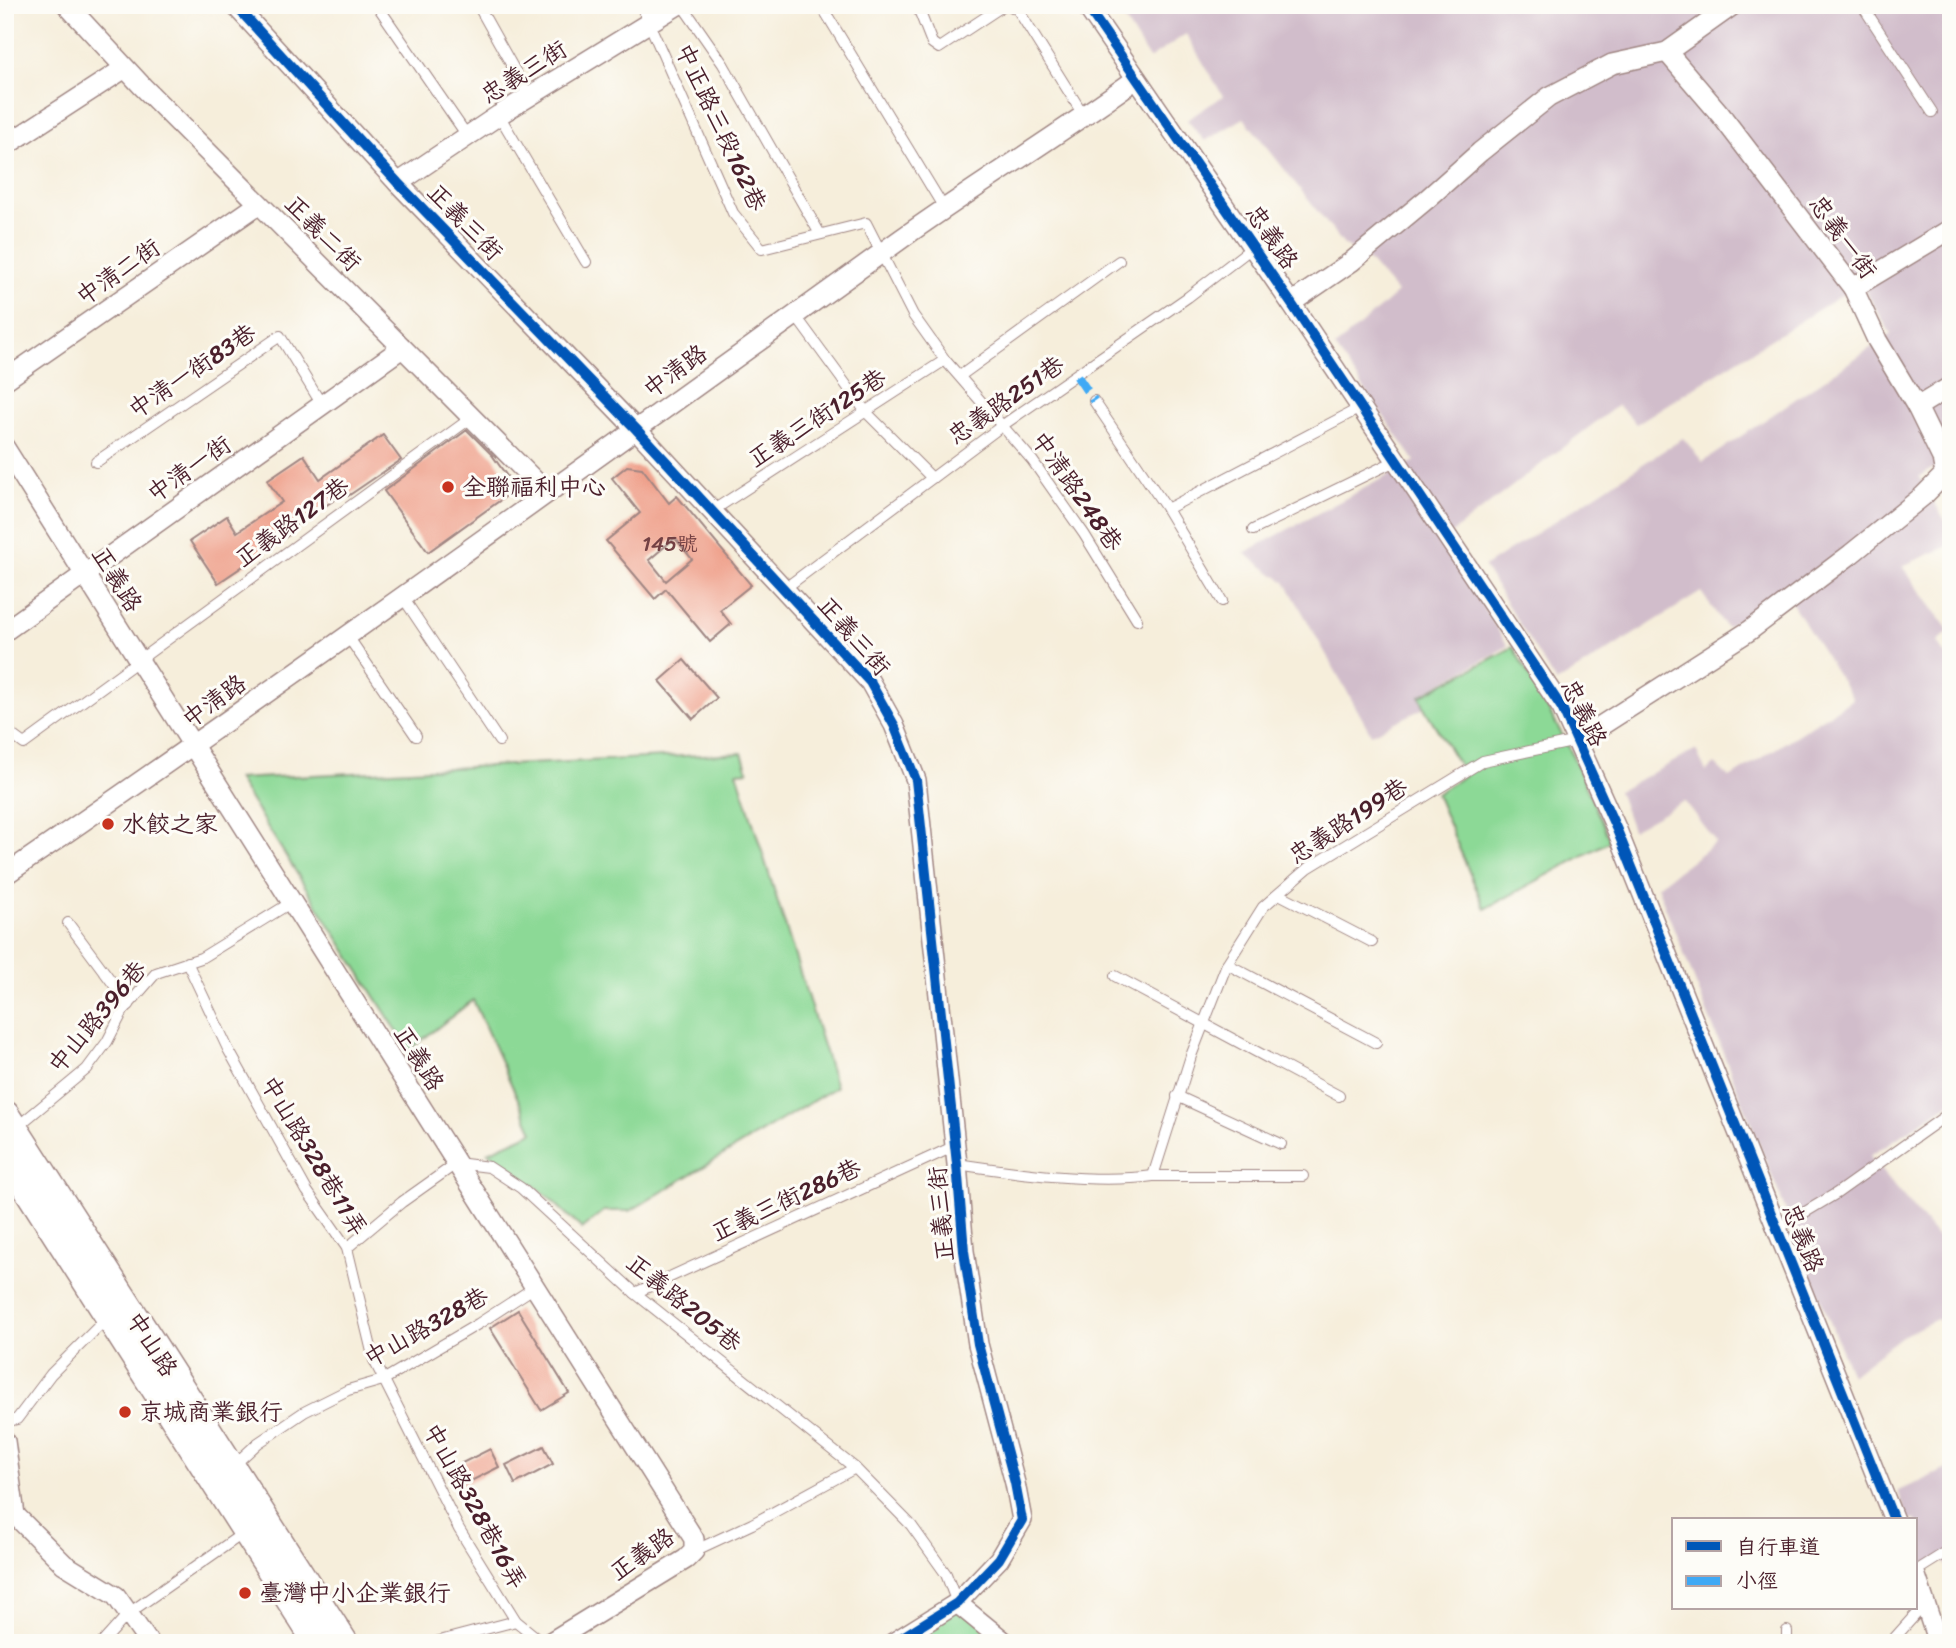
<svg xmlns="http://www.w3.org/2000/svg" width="1956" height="1648" viewBox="0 0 1956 1648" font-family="Sriracha,'LXGW WenKai TC',sans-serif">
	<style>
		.industrial { fill: #d1bdcb }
		.green { fill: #8cd996; stroke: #6b7c60; stroke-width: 2 }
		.building { fill: #efa18c; fill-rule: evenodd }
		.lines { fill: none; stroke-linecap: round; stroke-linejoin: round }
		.service-casing { stroke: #a08683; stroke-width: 12 }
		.minor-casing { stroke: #a08683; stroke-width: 22 }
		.secondary-casing { stroke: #a08683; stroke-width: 31 }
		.service { stroke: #fff; stroke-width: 10 }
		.minor { stroke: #fff; stroke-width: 19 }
		.secondary { stroke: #fff; stroke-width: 28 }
		.quiet { stroke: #3fa9f5; stroke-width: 9; stroke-dasharray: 18 9; stroke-linecap: butt }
		.cycleway-casing { stroke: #fdfcf7; stroke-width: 15 }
		.cycleway { stroke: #0057b8; stroke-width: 10 }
		.poi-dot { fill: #c8321e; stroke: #fdfcf7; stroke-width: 2.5 }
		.labels { text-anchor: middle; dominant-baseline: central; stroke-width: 6; stroke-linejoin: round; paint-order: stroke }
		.number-label { font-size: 21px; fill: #734043 }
		.street-label { font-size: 24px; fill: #4a1f2b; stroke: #fdfcf7 }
		.poi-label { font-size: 24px; fill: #4a1f2b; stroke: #fdfcf7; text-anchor: start }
	</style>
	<rect width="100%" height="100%" fill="#fdfcf7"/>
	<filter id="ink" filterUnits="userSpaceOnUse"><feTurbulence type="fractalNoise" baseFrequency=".0143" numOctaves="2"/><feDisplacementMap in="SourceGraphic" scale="14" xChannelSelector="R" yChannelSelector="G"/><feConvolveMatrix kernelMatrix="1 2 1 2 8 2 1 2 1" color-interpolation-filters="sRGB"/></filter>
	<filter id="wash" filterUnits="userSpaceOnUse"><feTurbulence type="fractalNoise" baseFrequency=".00686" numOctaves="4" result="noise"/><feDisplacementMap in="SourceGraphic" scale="28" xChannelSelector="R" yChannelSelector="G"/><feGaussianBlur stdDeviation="1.57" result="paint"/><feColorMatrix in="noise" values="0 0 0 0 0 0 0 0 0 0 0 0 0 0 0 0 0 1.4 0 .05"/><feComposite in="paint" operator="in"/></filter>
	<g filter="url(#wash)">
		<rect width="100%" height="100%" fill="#f6eedb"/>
		<!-- industrial -->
		<g class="industrial">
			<polygon points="1133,5 1951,5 1951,457 1919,477 1951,530 1951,545 1902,566 1949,631 1937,643 1951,662 1951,1102 1870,1156 1951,1254 1951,1332 1937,1319 1902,1336 1851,1375 1657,886 1716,842 1684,801 1632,830 1618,791 1696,750 1706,772 1715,764 1730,778 1853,699 1784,591 1726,627 1701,592 1556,683 1484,567 1683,438 1703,462 1891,334 1861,283 1636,424 1618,405 1441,541 1508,646 1420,695 1424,708 1371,734 1286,583 1244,553 1415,461 1335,347 1397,293 1371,263 1344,245 1244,118 1205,141 1187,120 1223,96 1186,34 1149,59 1121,14"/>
			<polygon points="1951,1467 1951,1570 1939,1558 1926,1570 1916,1541 1916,1520 1909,1520 1898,1491"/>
		</g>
		<!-- green -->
		<g class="green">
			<polygon points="1513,647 1568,745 1610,841 1485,909 1436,794 1465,775 1425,709 1420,696"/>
			<polygon points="742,753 748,771 737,772 836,1087 630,1211 604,1211 582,1229 544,1193 488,1152 533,1132 473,1000 409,1050 237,779"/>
			<polygon points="957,1603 1006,1643 894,1643"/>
		</g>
		<g id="blocks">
			<!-- building -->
			<g class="building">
				<polygon points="467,430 492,455 516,489 428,552 384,491"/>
				<polygon points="383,435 401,460 348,496 345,493 290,529 292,533 218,583 190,541 227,516 237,532 282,502 267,480 304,455 320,479"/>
				<path d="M 627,466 L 642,468 L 669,503 L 677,496 L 751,585 L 720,610 L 731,624 L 710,642 L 666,589 L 655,599 L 606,541 L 640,513 L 612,478 ZM 675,538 L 692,559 L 666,581 L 649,560 Z"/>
				<polygon points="684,660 717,698 693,719 660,681"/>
				<polygon points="518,1310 569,1393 541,1410 490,1328"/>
				<polygon points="544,1446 553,1464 515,1484 506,1465"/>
				<polygon points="490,1449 499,1467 459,1487 450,1469"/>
			</g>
		</g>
	</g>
	<g filter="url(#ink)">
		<use href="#blocks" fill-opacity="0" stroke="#a08683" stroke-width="2"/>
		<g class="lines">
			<defs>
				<g id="service">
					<polyline points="377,5 468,137"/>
					<polyline points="478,5 530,98"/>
					<polyline points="641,5 733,213 762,249 866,223 913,315 945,360 1032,460 1084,534 1137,620"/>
					<polyline points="682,5 723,64 820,234"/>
					<polyline points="821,5 944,208"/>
					<polyline points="917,5 932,43 939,48 1004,5"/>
					<polyline points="1009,5 1018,10 1084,116"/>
					<polyline points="1862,5 1932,112"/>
					<polyline points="499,115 586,262"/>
					<polyline points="795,315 866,412 932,478"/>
					<polyline points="960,376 1119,261"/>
					<polyline points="1094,401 1167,509 1222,601"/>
					<polyline points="96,462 280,336 322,405"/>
					<polyline points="1167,509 1360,408"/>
					<polyline points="712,511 945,360"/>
					<polyline points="1253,530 1395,461"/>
					<polyline points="784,589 1003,425 1188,297 1253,247"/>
					<polyline points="402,596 499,741"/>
					<polyline points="347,635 416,736"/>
					<polyline points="5,730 24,744 471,418"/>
					<polyline points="1279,894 1372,942"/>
					<polyline points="68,923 129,1005"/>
					<polyline points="187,962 228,1049 307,1191 347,1248 374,1360 459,1529 516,1621 543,1643"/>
					<polyline points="1227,964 1376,1043"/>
					<polyline points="1115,976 1339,1096"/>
					<polyline points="1177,1096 1281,1144"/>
					<polyline points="17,1127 87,1069 107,1042 123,1011 156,973 201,958 292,902"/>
					<path d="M 957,1164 C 1018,1173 1093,1184 1153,1176 L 1303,1176"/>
					<polyline points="1153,1176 1191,1056 1227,964 1263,907 1308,868 1483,761 1577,741"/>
					<polyline points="1777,1229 1837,1193 1951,1112"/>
					<polyline points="347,1248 402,1202 457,1163 489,1167 521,1188 635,1293 855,1468 911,1525 946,1574 957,1603"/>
					<polyline points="635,1293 955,1146"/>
					<polyline points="5,1422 17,1419 51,1374 106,1319"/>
					<polyline points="233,1466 258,1443 304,1412 348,1390 383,1380 478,1324 535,1287"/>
					<polyline points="694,1551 752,1524 855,1468"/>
					<polyline points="1916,1571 1951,1549"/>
					<polyline points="102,1643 129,1613 245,1532"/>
					<polyline points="432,1643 516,1621"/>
					<polyline points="1787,1643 1787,1631"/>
					<polyline points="1890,1643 1925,1604"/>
				</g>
				<g id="minor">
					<polyline points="67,5 143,87 547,493"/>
					<polyline points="235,5 398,183 636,429 870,682 894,725 916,780 957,1164 964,1251 978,1344 1015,1483 1022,1520 999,1559 957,1603 893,1643"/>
					<polyline points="1086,5 1291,303 1562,708 1617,830 1894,1520"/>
					<polyline points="5,146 125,68"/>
					<polyline points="398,183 499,115 678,5"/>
					<polyline points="1853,288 1951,229"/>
					<polyline points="1291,303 1351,262 1427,199 1480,152 1549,97 1612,64 1667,52 1733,5"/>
					<polyline points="5,380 259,204"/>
					<polyline points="1917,407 1951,386"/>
					<polyline points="5,448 694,1539 694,1551 686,1559 549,1643"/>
					<polyline points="5,631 402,348"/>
					<polyline points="1577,741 1749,631 1851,554 1923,496 1945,474 1942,458 1917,407 1877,340 1853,288 1720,114 1667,52"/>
					<path d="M 5,875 C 307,668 603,453 901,239 C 978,184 1059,135 1136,79"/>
					<polyline points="5,1441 15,1515 64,1564 116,1596 149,1643"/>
					<polyline points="1916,1576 1938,1643"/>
					<polyline points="957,1603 1006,1643"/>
				</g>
				<g id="secondary">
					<polyline points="5,1115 344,1643"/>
					<polyline points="5,1153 318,1643"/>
				</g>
			</defs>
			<!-- service casing -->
			<use href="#service" class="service-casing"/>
			<!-- minor casing -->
			<use href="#minor" class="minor-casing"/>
			<!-- secondary casing -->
			<use href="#secondary" class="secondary-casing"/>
			<!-- service -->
			<use href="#service" class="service"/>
			<!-- minor -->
			<use href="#minor" class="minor"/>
			<!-- secondary -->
			<use href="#secondary" class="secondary"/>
			<!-- quiet -->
			<polyline class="quiet" points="1077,376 1094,401"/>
			<defs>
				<g id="cycleway">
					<polyline points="235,5 398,183 636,429 870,682 894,725 916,780 957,1164 964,1251 978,1344 1015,1483 1022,1520 999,1559 957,1603 893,1643"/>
					<polyline points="1086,5 1291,303 1562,708 1617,830 1894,1520"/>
				</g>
			</defs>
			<!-- cycleway casing -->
			<use href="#cycleway" class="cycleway-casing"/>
			<!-- cycleway -->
			<use href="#cycleway" class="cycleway"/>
		</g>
	</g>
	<!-- markers -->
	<g class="poi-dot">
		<circle cx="448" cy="487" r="7"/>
		<circle cx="108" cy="824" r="7"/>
		<circle cx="125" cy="1412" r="7"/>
		<circle cx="245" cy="1593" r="7"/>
	</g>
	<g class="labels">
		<!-- number labels -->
		<g class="number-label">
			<text x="670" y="544">145號</text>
		</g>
		<!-- street labels -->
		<g class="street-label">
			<text transform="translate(524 72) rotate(-32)">忠義三街</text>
			<text transform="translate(721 127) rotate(65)">中正路三段162巷</text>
			<text transform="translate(465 222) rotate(46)">正義三街</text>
			<text transform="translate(323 233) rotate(45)">正義二街</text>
			<text transform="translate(1272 237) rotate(55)">忠義路</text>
			<text transform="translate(1843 237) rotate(54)">忠義一街</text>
			<text transform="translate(118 272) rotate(-35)">中清二街</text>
			<text transform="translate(192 371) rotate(-34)">中清一街83巷</text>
			<text transform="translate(675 371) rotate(-36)">中清路</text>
			<text transform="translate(1006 400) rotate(-35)">忠義路251巷</text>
			<text transform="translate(817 418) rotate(-33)">正義三街125巷</text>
			<text transform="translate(189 469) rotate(-35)">中清一街</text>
			<text transform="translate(1077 491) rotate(55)">中清路248巷</text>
			<text transform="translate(292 522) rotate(-36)">正義路127巷</text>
			<text transform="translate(117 579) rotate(58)">正義路</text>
			<text transform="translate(854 636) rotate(49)">正義三街</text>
			<text transform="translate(214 701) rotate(-36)">中清路</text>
			<text transform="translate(1584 713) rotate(63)">忠義路</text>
			<text transform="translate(1348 821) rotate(-33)">忠義路199巷</text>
			<text transform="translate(97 1017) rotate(-50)">中山路396巷</text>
			<text transform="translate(419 1058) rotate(58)">正義路</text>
			<text transform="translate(314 1156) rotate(59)">中山路328巷11弄</text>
			<text transform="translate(786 1200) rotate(-25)">正義三街286巷</text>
			<text transform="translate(941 1214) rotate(-95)">正義三街</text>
			<text transform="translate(1803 1238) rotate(68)">忠義路</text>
			<text transform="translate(684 1303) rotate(39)">正義路205巷</text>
			<text transform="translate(426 1327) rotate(-29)">中山路328巷</text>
			<text transform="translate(152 1344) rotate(57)">中山路</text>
			<text transform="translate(475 1506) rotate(61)">中山路328巷16弄</text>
			<text transform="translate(642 1554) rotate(-35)">正義路</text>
		</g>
		<!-- poi labels -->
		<g class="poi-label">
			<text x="462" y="487">全聯福利中心</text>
			<text x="122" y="824">水餃之家</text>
			<text x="139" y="1412">京城商業銀行</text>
			<text x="259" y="1593">臺灣中小企業銀行</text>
		</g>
	</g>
	<!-- margin -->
	<rect width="1956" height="1648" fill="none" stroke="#fdfcf7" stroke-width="28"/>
	<!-- legend -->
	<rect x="1672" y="1518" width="245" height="91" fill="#fdfcf7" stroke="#b5a4a5" stroke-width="2"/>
	<rect x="1686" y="1541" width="35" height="10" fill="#0057b8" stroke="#b5a4a5" stroke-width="2"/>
	<text x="1736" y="1554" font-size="21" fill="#4a1f2b">自行車道</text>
	<rect x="1686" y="1576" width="35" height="10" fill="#3fa9f5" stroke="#b5a4a5" stroke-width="2"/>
	<text x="1736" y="1588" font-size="21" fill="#4a1f2b">小徑</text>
</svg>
